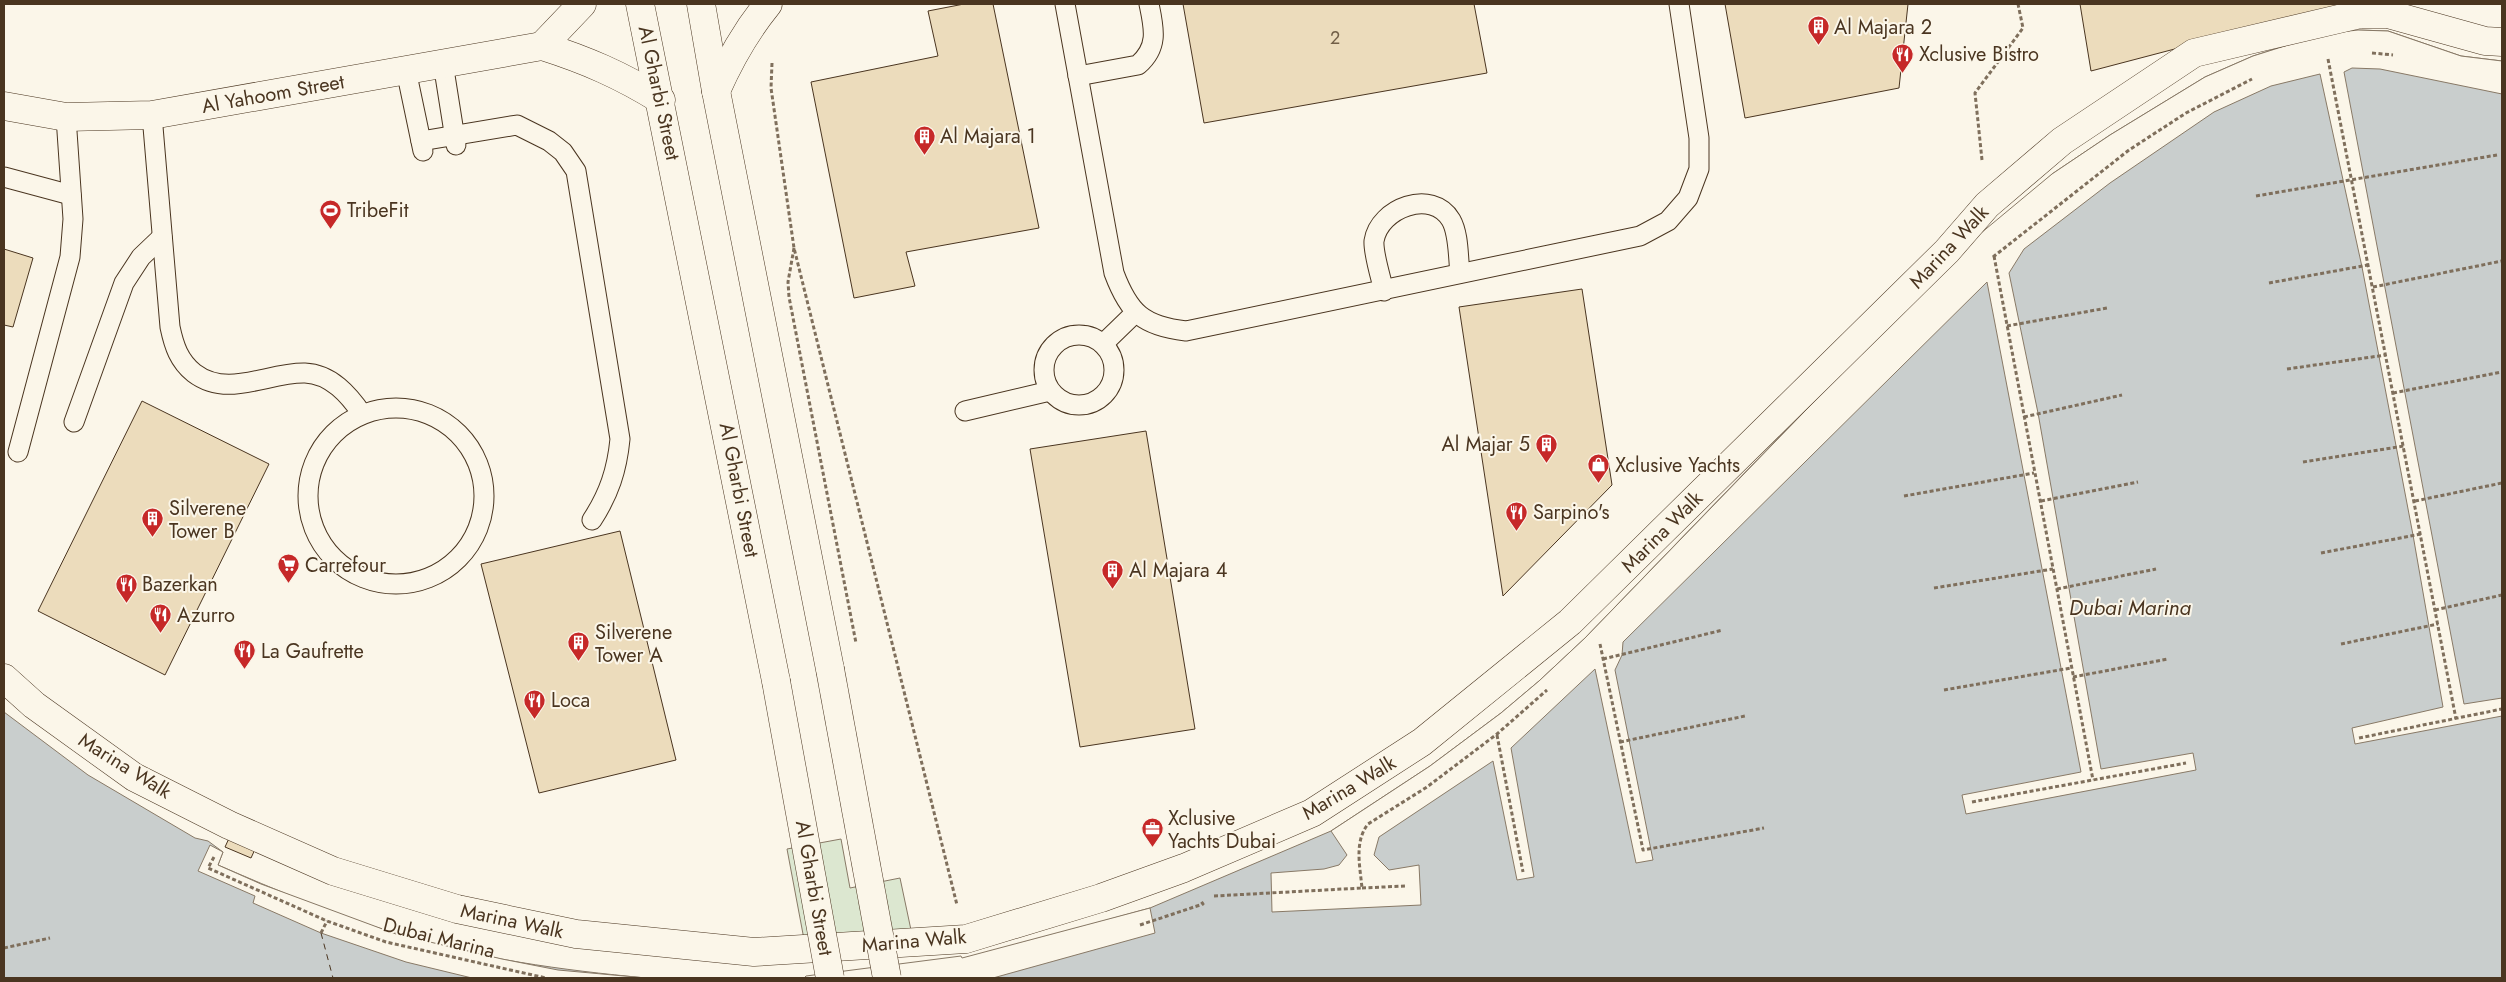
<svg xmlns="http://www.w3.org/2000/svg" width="2506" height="982" viewBox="0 0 2506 982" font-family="Jost,sans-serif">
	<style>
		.green { fill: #dce7d0; stroke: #887966 }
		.water { fill: #c9cecd; stroke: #887966 }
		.pier { fill: #fbf6e9; stroke: #887966 }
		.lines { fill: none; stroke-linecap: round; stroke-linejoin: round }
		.ferry { stroke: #4a3520; stroke-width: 1; stroke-dasharray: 6 5; stroke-linecap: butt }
		.building { fill: #ecdcbc; stroke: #4a3520 }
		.lane-casing { stroke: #4a3520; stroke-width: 21 }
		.street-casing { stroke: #4a3520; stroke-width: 29 }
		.path { stroke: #7f6f5c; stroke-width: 3; stroke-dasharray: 4 2.5; stroke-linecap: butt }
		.lane { stroke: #fbf6e9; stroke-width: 19 }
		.street { stroke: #fbf6e9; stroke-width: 28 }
		.street-bridge-casing { stroke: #4a3520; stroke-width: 29; stroke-linecap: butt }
		.path-bridge { stroke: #7f6f5c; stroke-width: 3; stroke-dasharray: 4 2.5; stroke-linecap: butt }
		.street-bridge { stroke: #fbf6e9; stroke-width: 28 }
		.labels { text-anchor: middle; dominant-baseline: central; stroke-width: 4; stroke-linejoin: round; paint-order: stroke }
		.number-label { font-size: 18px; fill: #725f47 }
		.poi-label { font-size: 20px; fill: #4a3520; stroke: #fbf6e9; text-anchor: start }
		.street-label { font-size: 20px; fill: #4a3520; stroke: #fbf6e9 }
		.water-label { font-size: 21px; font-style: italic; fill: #4a3520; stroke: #fbf6e9 }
	</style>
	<rect width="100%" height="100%" fill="#fbf6e9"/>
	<!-- green -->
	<polygon class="green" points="841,839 850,888 900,878 911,930 806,950 787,849"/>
	<!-- water -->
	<g class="water">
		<polygon points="2358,30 2388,31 2461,56 2502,61 2502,978 806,978 961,959 1078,928 1150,908 1331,831 1430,766 1501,713 1539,681 1585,638 1785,431 2052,174 2110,135 2205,77 2253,56 2323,34"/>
		<path d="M 4,712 L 88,775 L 195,838 L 208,841 L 223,852 L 218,865 C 276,890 335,915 395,933 C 477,959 562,970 646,978 L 4,978 Z"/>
	</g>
	<!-- pier -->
	<g class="pier">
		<polygon points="2358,30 2388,31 2461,56 2502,61 2502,94 2380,69 2352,68 2344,72 2464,704 2502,698 2502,716 2355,744 2352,728 2443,707 2413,535 2362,267 2320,74 2271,86 2214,112 2110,183 2024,249 2009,273 2038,413 2101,769 2193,753 2196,770 1966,814 1962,795 2081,772 1987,282 1623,642 1622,655 1615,670 1653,860 1636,863 1595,669 1511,748 1534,877 1517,880 1493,761 1379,837 1374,855 1389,870 1419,865 1421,905 1272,912 1271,873 1324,869 1339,865 1347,855 1331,831 1430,766 1501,713 1539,681 1585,638 1963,248 2052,174 2110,135 2205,77 2253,56 2323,34"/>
		<polygon points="210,845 223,852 218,865 261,884 396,934 502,959 558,970 646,978 472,978 406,962 321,933 253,903 255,896 198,871"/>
		<polygon points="1150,908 1155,933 993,978 804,978 806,976 961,956 962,958"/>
	</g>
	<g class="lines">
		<!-- ferry -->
		<polyline class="ferry" points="321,933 333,978"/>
	</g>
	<!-- building -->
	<g class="building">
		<polygon points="964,4 993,4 1039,228 906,252 915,286 854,298 811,82 938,56 928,11"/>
		<polygon points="1183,4 1474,4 1487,73 1204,123"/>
		<polygon points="1725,4 1908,4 1899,88 1745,118"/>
		<polygon points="2080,4 2346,4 2091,71"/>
		<polygon points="4,249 33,258 13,327 4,325"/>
		<polygon points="1582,289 1612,485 1503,596 1459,307"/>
		<polygon points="142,401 269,464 165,675 38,611"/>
		<polygon points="1146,431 1195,729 1080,747 1030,449"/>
		<polygon points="620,531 676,760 539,793 481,564"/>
		<polygon points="231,834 257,845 251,858 225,847"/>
	</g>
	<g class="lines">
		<defs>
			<g id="lane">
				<path d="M 1065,4 L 1114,273 C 1129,313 1143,326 1186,331 L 1640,236 L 1668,221 L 1688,198 L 1699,169 L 1699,138 L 1679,4"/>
				<polyline points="443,63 456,145"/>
				<polyline points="406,70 423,151"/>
				<path d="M 1078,76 L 1138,65 C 1159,47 1154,28 1149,4"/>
				<path d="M 152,115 L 170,327 C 174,346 179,361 194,373 C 228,399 268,372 305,373 C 331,374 349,395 362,414"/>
				<path d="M 421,141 L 517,125 L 549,141 L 563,152 L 576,171 L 620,439 C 617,470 609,494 592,520"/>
				<polyline points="4,177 71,195"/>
				<path d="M 1384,291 C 1381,278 1373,253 1374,241 C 1379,208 1432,188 1451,220 C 1459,234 1458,257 1460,273"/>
				<circle cx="1079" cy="370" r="35"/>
				<polyline points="1103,344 1135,313"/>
				<circle cx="396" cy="496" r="88"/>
				<polyline points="965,411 1050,391"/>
				<polyline points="74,422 124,283 141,257 162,237"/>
				<polyline points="18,452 70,257 73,219 66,117"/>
			</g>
			<g id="street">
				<polyline points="640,4 776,681"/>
				<polyline points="701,4 716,91 830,669"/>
				<polyline points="542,46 582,4"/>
				<path d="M 716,91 C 730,59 746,31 768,4"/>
				<path d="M 4,106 L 66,117 L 152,115 L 542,46 C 586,60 621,75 661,100"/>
				<polyline points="4,678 34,705 134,777 229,825 333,871 457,909 576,934 754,952 966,939 1101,898 1184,868 1312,813 1422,742 1570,622 1947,251 1987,205 2062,141 2194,53 2360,14 2388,14 2485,41 2502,42"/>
			</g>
		</defs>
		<!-- lane casing -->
		<use href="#lane" class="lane-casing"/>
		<!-- street casing -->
		<use href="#street" class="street-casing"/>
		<!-- path -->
		<g class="path">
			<polyline points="2372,53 2393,55"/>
			<polyline points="2328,59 2456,719"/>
			<polyline points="772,63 771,88 794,248 957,905"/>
			<polyline points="1982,160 1975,93 2023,28 2018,4"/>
			<polyline points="2256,196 2497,155"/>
			<polyline points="1994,256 2093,780"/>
			<polyline points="1993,257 2129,150 2186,113 2252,79"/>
			<polyline points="2269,283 2368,265"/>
			<polyline points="2373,287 2502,261"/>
			<polyline points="2007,326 2107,308"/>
			<polyline points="2287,369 2386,355"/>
			<polyline points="2393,393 2502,372"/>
			<polyline points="2024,417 2122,395"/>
			<polyline points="2303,462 2404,446"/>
			<polyline points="1904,496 2034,473"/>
			<polyline points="2041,501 2138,482"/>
			<polyline points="2415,501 2502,483"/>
			<polyline points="2321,553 2421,534"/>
			<polyline points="1934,588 2053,569"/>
			<polyline points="2057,589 2156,569"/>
			<polyline points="2435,610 2502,595"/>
			<polyline points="1600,644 1643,850 1764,828"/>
			<polyline points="2341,644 2438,624"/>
			<polyline points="1603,659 1723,630"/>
			<polyline points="2073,677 2168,659"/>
			<polyline points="1944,690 2071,668"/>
			<polyline points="1497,735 1523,872"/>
			<polyline points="2359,738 2502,709"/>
			<polyline points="1620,742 1745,716"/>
			<polyline points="1972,802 2186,763"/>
			<polyline points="214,857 208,868 327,921 386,942 546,978"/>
			<polyline points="1362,888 1405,886"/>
			<path d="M 1214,896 L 1362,888 C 1360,866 1354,842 1368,824 L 1427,787 L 1497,734 L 1547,690"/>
			<polyline points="1140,925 1203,904 1200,900"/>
			<polyline points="321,933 327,921"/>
			<polyline points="4,948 50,938"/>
		</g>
		<!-- lane -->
		<use href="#lane" class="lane"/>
		<!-- street -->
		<use href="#street" class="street"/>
		<defs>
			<g id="street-bridge">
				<polyline points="830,669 887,978"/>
				<polyline points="776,681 830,978"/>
			</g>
		</defs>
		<!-- street-bridge casing -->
		<use href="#street-bridge" class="street-bridge-casing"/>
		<!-- path-bridge -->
		<polyline class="path-bridge" points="794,248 788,282 789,297 856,643"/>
		<!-- street-bridge -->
		<use href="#street-bridge" class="street-bridge"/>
	</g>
	<!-- icons -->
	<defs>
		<symbol id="building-pin" viewBox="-11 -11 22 30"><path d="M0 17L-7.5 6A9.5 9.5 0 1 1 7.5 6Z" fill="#c62828" stroke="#fbf6e9"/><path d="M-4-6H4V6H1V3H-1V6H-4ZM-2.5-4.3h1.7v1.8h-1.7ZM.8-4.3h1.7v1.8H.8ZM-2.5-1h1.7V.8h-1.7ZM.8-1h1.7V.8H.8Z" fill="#fff"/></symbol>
		<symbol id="restaurant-pin" viewBox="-11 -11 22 30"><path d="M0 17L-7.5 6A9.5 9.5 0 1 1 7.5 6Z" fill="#c62828" stroke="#fbf6e9"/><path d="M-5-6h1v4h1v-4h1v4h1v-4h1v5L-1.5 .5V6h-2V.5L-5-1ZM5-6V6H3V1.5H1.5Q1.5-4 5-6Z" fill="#fff"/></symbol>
		<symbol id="stadium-pin" viewBox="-11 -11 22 30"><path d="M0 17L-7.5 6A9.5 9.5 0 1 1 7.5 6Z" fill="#c62828" stroke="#fbf6e9"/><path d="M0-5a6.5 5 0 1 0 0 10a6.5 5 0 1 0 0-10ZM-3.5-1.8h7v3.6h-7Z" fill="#fff"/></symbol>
		<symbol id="shop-pin" viewBox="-11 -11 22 30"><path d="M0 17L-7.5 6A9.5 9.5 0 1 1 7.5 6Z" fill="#c62828" stroke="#fbf6e9"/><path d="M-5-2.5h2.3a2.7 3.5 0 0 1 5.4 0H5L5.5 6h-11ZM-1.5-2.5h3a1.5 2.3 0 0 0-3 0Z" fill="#fff"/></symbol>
		<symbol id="supermarket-pin" viewBox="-11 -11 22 30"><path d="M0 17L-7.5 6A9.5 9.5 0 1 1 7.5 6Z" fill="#c62828" stroke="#fbf6e9"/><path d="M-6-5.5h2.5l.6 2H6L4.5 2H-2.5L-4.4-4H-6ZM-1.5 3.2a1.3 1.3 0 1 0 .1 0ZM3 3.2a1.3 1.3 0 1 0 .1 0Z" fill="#fff"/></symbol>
		<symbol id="office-pin" viewBox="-11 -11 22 30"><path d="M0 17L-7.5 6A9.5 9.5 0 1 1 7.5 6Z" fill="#c62828" stroke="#fbf6e9"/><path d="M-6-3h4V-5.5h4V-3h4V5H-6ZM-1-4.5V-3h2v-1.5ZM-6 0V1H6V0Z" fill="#fff"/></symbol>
	</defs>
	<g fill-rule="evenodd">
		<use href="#building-pin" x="1806" y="14" width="25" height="34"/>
		<use href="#restaurant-pin" x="1890" y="42" width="25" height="34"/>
		<use href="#building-pin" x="912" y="124" width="25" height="34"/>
		<use href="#stadium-pin" x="318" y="198" width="25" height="34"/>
		<use href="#building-pin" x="1534" y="432" width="25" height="34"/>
		<use href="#shop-pin" x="1586" y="452" width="25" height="34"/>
		<use href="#restaurant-pin" x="1504" y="500" width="25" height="34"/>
		<use href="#building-pin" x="140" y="506" width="25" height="34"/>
		<use href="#supermarket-pin" x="276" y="552" width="25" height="34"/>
		<use href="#building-pin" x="1100" y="558" width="25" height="34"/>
		<use href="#restaurant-pin" x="114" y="572" width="25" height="34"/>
		<use href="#restaurant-pin" x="148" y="602" width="25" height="34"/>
		<use href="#building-pin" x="566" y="630" width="25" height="34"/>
		<use href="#restaurant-pin" x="232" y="638" width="25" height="34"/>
		<use href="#restaurant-pin" x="522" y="688" width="25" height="34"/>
		<use href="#office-pin" x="1140" y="816" width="25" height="34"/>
	</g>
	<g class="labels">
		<!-- number labels -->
		<g class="number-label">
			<text x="1335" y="38">2</text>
		</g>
		<!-- poi labels -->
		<g class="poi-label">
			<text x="1834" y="27">Al Majara 2</text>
			<text x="1919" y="54">Xclusive Bistro</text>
			<text x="940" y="136">Al Majara 1</text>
			<text x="347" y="210">TribeFit</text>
			<text x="1530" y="444" text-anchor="end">Al Majar 5</text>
			<text x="1615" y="465">Xclusive Yachts</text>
			<text x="169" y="508">Silverene<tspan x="169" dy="23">Tower B</tspan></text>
			<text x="1533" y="512">Sarpino's</text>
			<text x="305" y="565">Carrefour</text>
			<text x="1129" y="570">Al Majara 4</text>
			<text x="142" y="584">Bazerkan</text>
			<text x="177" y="615">Azurro</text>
			<text x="595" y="632">Silverene<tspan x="595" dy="23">Tower A</tspan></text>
			<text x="261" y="651">La Gaufrette</text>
			<text x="551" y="700">Loca</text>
			<text x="1168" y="818">Xclusive<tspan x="1168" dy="23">Yachts Dubai</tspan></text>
		</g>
		<!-- street labels -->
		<g class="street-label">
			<text transform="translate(659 93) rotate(78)">Al Gharbi Street</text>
			<text transform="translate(273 94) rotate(-10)">Al Yahoom Street</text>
			<text transform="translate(1949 247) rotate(-47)">Marina Walk</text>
			<text transform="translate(739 490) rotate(79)">Al Gharbi Street</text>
			<text transform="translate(1662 532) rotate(-45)">Marina Walk</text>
			<text transform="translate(125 766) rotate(32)">Marina Walk</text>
			<text transform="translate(1349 788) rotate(-31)">Marina Walk</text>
			<text transform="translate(814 888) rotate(80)">Al Gharbi Street</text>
			<text transform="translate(512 921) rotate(12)">Marina Walk</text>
			<text transform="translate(439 938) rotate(14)">Dubai Marina</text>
			<text transform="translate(914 941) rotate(-5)">Marina Walk</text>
		</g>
		<!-- water labels -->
		<g class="water-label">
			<text x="2130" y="608">Dubai Marina</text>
		</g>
	</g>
	<!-- border -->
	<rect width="2506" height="982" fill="none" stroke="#4a3520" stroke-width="10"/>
</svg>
